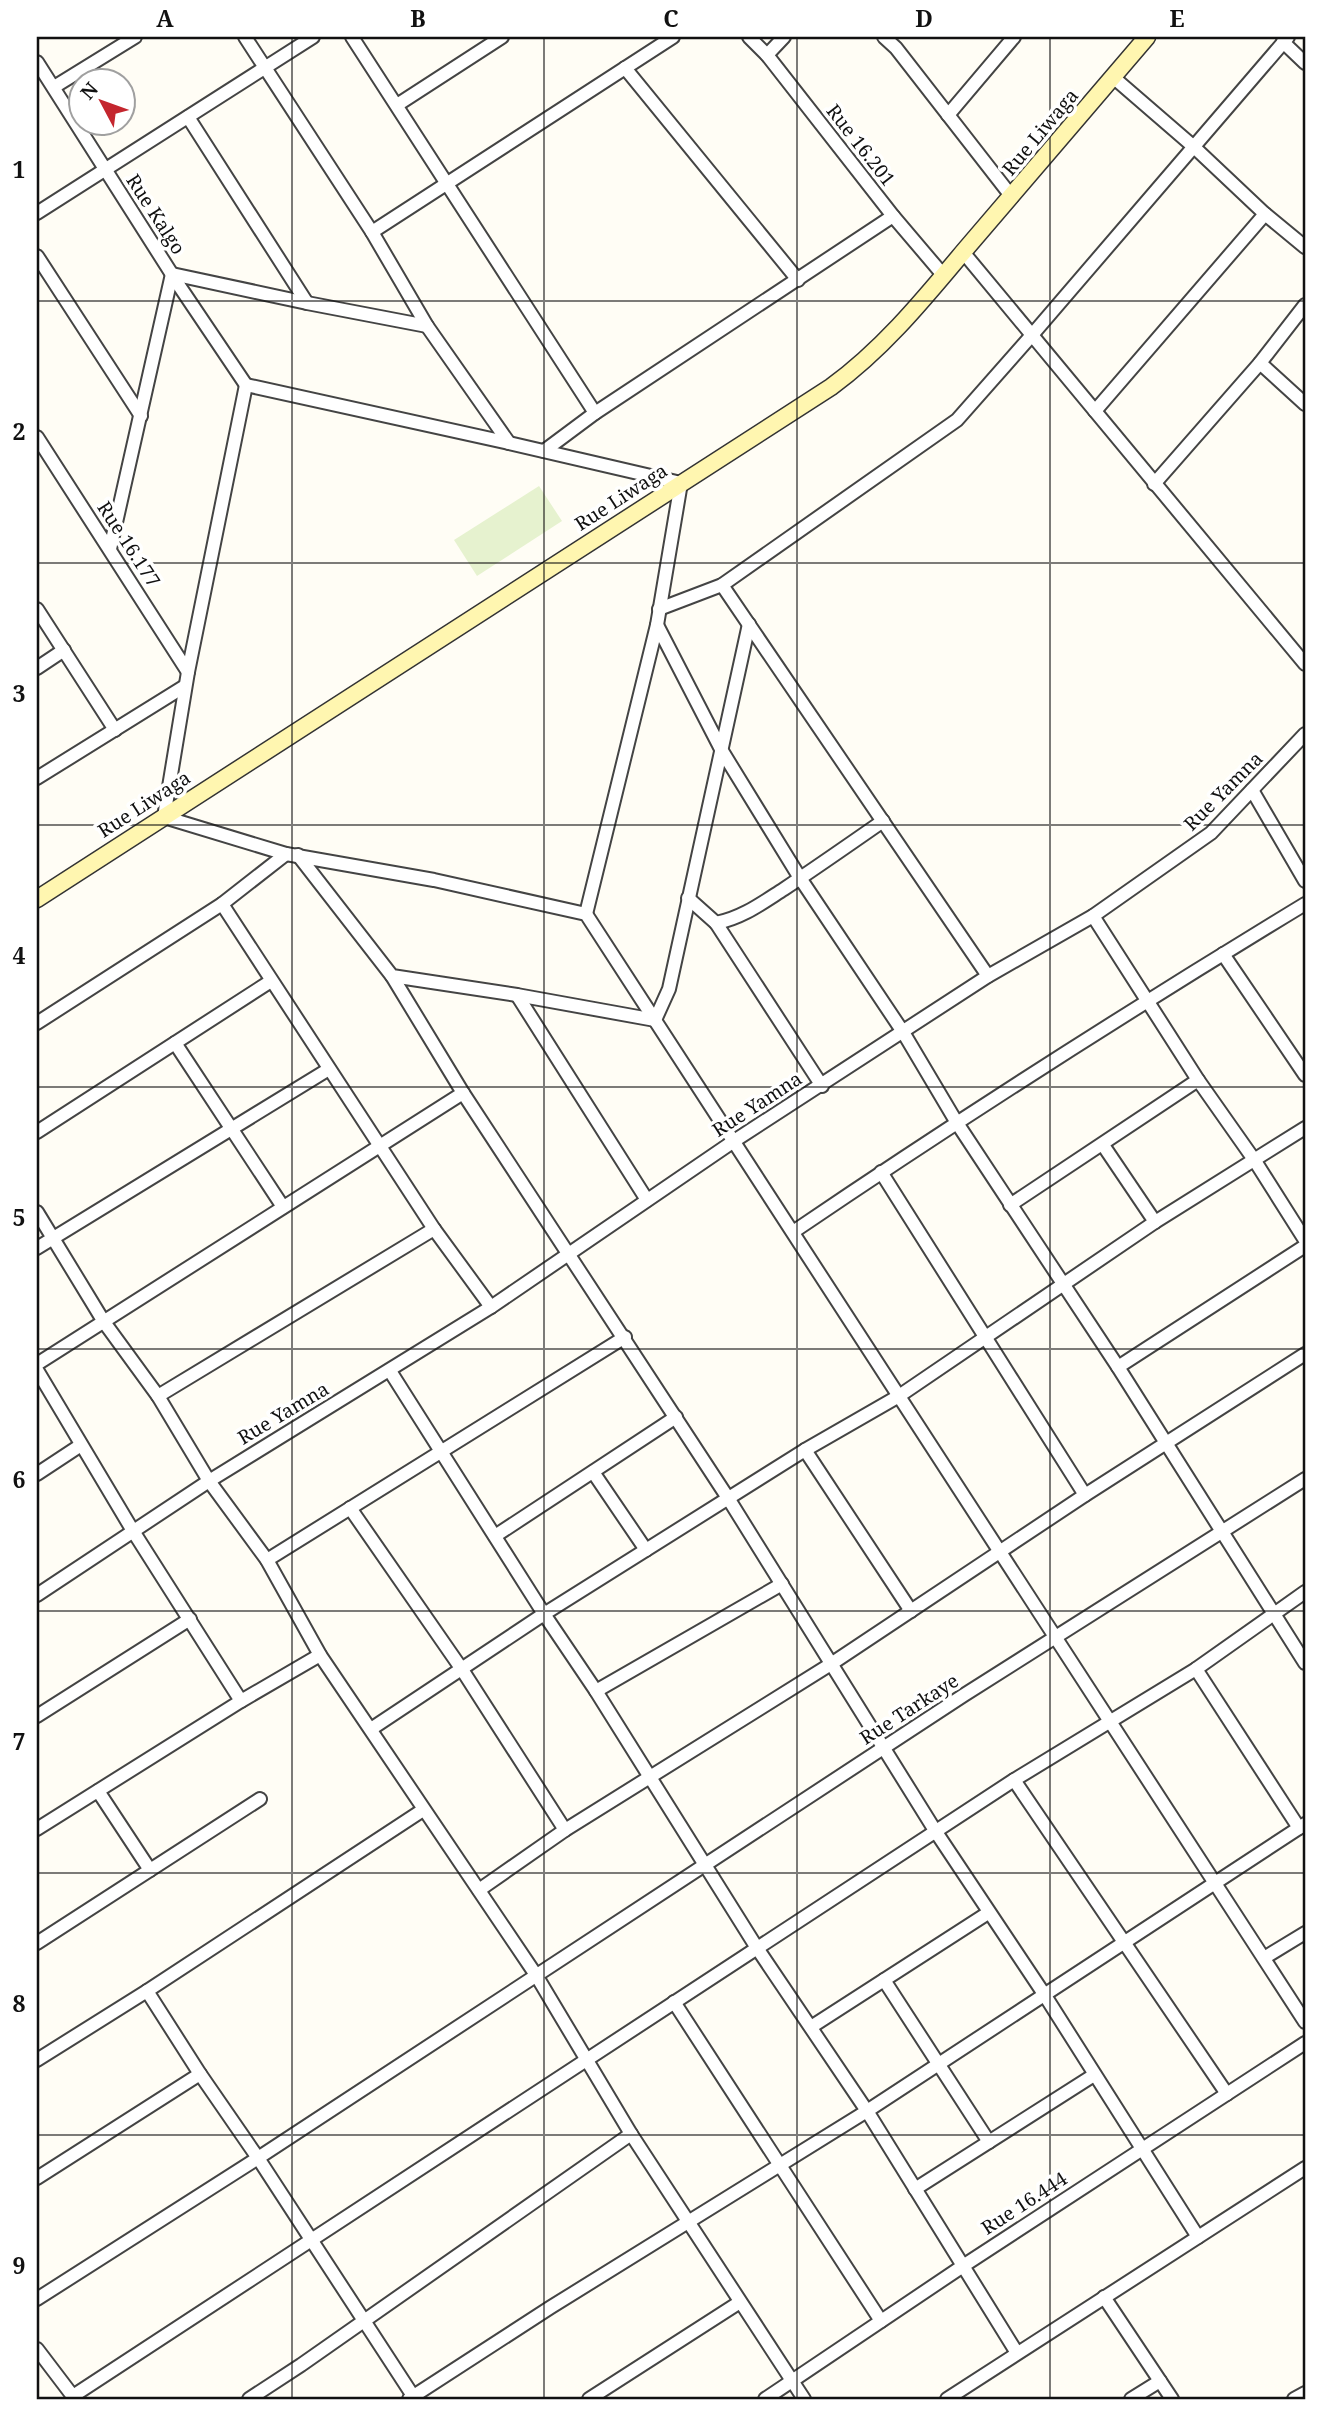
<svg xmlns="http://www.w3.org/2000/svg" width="1342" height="2436" viewBox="0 0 1342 2436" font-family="'Noto Serif',serif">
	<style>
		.pitch { fill: #e6f2cf }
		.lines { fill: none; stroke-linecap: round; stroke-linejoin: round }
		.minor-casing { stroke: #444; stroke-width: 16 }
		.secondary-casing { stroke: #333; stroke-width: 19 }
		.minor { stroke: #fff; stroke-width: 12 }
		.secondary { stroke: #fff6b0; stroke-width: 16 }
		.grid { fill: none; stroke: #111; stroke-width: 2; stroke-opacity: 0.55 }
		.labels { text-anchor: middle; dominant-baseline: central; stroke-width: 7; stroke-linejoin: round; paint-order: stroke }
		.street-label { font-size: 19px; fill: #111; stroke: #fff }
		.neatline { fill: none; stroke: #111; stroke-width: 2.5 }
		.grid-label { font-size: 23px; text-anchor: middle; font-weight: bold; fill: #111 }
	</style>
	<rect width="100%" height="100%" fill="#fffdf5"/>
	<!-- pitch -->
	<polygon class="pitch" points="539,486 562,521 477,576 454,540"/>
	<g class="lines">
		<defs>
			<g id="minor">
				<polyline points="245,37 372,232 427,326 509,443"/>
				<polyline points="352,37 595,413"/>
				<polyline points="749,37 767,55 893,216 944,276"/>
				<polyline points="884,37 896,48 1012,197"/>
				<polyline points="1283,42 1305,63"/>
				<polyline points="767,55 784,37"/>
				<polyline points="37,62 180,287 246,385"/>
				<polyline points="625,68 798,280"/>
				<polyline points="1113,77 1194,147 1265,214 1305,247"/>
				<polyline points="54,87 135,37"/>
				<polyline points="397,105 502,37"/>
				<polyline points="948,115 1014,37"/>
				<polyline points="188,117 307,303"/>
				<polyline points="37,213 313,37"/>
				<polyline points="372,232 673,37"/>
				<polyline points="963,252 1305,664"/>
				<polyline points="37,256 141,416"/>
				<polyline points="1260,363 1305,404"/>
				<polyline points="246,385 188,672 164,817 286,854 434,880 586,914 1305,2022"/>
				<polyline points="246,385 509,443 681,483 657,625 586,914"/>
				<polyline points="1095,411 1265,214"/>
				<polyline points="37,437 188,672"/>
				<polyline points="544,451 595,413 893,216"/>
				<polyline points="1154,484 1260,363 1305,305"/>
				<polyline points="110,549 172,274 307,303 427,326"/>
				<polyline points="722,585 988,976"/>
				<polyline points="37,609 115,730"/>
				<polyline points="659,609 722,585 957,420 1032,335 1288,37"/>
				<polyline points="657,625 722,751 800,878 903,1032 957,1123 1118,1367 1305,1663"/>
				<polyline points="37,668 64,650"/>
				<polyline points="37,778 185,686"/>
				<polyline points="1252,790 1305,881"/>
				<polyline points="298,855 392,976 517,995 655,1020 669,989 749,624"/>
				<path d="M 688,898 L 716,923 C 742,918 762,903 784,889 C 817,867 850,844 883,821"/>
				<polyline points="222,904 434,1229 491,1307"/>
				<polyline points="1093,916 1198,1080 1255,1161 1305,1240"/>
				<polyline points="716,923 822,1086"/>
				<polyline points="1223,954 1305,1075"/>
				<polyline points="392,976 463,1093 728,1498 936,1832 1044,1994 1198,2237"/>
				<polyline points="517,995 647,1200"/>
				<polyline points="37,1023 222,904 286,854"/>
				<polyline points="175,1043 283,1207"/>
				<polyline points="37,1132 271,981"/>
				<polyline points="1103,1145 1155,1222"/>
				<polyline points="881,1172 1085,1495"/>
				<polyline points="1010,1205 1198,1080"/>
				<polyline points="37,1212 104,1322 158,1396 209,1481 267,1560 320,1655 536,1975 631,2134 804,2399"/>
				<path d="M 793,1232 C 961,1118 1132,1009 1305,904"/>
				<polyline points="37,1248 329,1069"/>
				<polyline points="37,1364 463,1093"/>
				<polyline points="1118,1367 1305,1246"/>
				<polyline points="37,1370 133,1531 241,1701"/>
				<polyline points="390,1371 544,1614 596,1691 757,1948 867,2111 1017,2353"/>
				<polyline points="158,1396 434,1229"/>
				<polyline points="805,1450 911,1611"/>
				<polyline points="593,1472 646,1550"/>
				<polyline points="37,1474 81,1445"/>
				<polyline points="350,1508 461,1668 565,1830"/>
				<polyline points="495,1536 676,1417"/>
				<polyline points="267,1560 625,1337"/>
				<polyline points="37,1595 209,1481 491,1307 734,1141 988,976 1093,916 1211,833 1305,734"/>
				<polyline points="1196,1669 1299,1828"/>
				<polyline points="596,1691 782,1584"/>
				<polyline points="37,1716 190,1619"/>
				<polyline points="371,1729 544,1614 805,1450 899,1396 1155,1222 1305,1128"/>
				<polyline points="1014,1780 1227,2094"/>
				<polyline points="98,1791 150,1870"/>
				<polyline points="37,1829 241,1701 320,1655"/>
				<polyline points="479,1890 565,1830 831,1664 1085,1495 1305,1354"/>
				<polyline points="37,1943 260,1799"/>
				<polyline points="1264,1958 1305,1933"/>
				<polyline points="884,1980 989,2142"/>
				<polyline points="674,2002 881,2321"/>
				<polyline points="811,2027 988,1913"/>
				<polyline points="37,2060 147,1991 423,1810"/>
				<polyline points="200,2074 258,2158 415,2399"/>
				<polyline points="37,2178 200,2074 147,1991"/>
				<polyline points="915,2189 1094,2075"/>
				<polyline points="1104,2297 1172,2399"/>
				<polyline points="37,2299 258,2158 964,1695 1305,1479"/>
				<polyline points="37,2349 75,2399"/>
				<polyline points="73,2396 1014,1780 1196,1669 1305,1592"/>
				<polyline points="249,2399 301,2365 631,2134"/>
				<polyline points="409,2399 551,2307 867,2111 1305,1824"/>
				<polyline points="589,2399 740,2302"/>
				<polyline points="765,2399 963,2266 1305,2043"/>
				<polyline points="947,2399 1305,2168"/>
				<polyline points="1131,2399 1160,2381"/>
				<polyline points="1294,2399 1305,2393"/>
			</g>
			<path id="secondary" d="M 37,899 L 831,387 C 883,349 923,300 964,251 C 1025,180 1086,108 1147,37"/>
		</defs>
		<!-- minor casing -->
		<use href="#minor" class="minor-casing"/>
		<!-- secondary casing -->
		<use href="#secondary" class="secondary-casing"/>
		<!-- minor -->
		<use href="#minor" class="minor"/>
		<!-- secondary -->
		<use href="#secondary" class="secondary"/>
	</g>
	<!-- grid -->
	<path class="grid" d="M 292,37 L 292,2399M 544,37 L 544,2399M 797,37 L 797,2399M 1050,37 L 1050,2399M 37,301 L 1305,301M 37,563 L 1305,563M 37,825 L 1305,825M 37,1087 L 1305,1087M 37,1349 L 1305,1349M 37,1611 L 1305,1611M 37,1873 L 1305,1873M 37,2135 L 1305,2135"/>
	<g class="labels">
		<!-- street labels -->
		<g class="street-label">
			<text transform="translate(1040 132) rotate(-50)">Rue Liwaga</text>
			<text transform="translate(861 145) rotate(52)">Rue 16.201</text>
			<text transform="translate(156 214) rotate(57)">Rue Kalgo</text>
			<text transform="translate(621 497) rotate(-33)">Rue Liwaga</text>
			<text transform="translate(129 544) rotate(57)">Rue 16.177</text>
			<text transform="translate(1223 791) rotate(-45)">Rue Yamna</text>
			<text transform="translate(144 804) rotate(-33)">Rue Liwaga</text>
			<text transform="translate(757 1104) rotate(-33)">Rue Yamna</text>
			<text transform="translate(283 1413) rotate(-31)">Rue Yamna</text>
			<text transform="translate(909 1709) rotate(-33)">Rue Tarkaye</text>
			<text transform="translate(1024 2203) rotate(-33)">Rue 16.444</text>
		</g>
	</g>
	<!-- border -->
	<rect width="1342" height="2436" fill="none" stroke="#ffffff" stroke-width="77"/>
	<!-- north arrow -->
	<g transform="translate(102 102) rotate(311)"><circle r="33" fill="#ffffff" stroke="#a0a0a0" stroke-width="2"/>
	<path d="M0-5L12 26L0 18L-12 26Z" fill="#c4262e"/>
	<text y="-10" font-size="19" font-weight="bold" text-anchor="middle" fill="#111111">N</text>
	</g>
	<rect x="38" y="38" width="1266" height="2360" class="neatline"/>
	<g class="grid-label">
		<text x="165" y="27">A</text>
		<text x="418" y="27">B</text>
		<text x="671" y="27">C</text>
		<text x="924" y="27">D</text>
		<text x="1177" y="27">E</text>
		<text x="19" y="178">1</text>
		<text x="19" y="440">2</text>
		<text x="19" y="702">3</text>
		<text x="19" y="964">4</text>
		<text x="19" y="1226">5</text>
		<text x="19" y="1488">6</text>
		<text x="19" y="1750">7</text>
		<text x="19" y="2012">8</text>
		<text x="19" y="2274">9</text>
	</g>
</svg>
